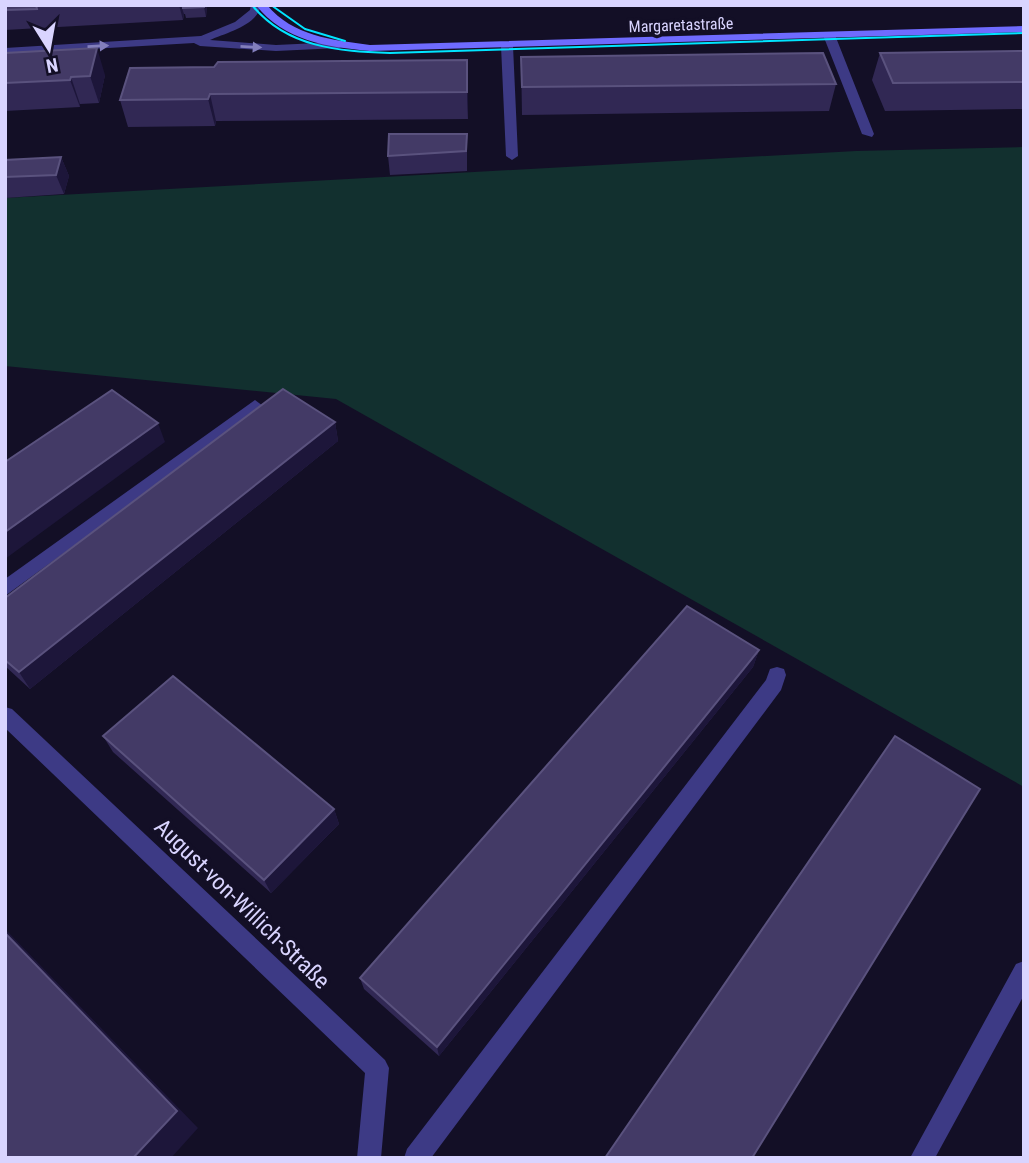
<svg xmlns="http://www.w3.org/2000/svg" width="1029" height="1163" font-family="'Roboto Condensed',sans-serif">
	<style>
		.green { fill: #12302f }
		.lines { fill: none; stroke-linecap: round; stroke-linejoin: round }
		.lane { fill: #3d3a85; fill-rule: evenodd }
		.street { fill: #3d3a85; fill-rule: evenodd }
		.secondary { fill: #6f6bff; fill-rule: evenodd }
		.tram { stroke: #00e5ff; stroke-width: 2 }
		.wall { fill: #312854 }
		.shaded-wall { fill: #1d163a }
		.building { fill: #433a66; stroke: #5a527e; stroke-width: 2 }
		.oneway { fill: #837fbc }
		.labels { text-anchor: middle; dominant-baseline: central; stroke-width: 7; stroke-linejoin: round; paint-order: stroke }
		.far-street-label { font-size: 16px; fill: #d9d4ff; stroke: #130f26 }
		.near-street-label { font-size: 23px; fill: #d9d4ff; stroke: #130f26 }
	</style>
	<rect width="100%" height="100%" fill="#130f26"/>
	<path class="green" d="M1024,147v640l-688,-388 -331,-33v-168l851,-47z"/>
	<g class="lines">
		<path class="lane" d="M825,33l10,2 39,99 -2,3 -10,-3 -39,-99z
			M507,43l6,3 5,110 -6,4 -6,-4 -5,-110z
			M255,400l8,6 -3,4 -255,186v-17z
			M777,667l7,2 2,6 -5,15 -350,468h-27l3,-9 359,-469 4,-11z
			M5,707l7,2 373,351 4,8 -8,90h-24l8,-85 -360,-345z"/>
		<path class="street" d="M251,5h10c-3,20 -35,28 -51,35l66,5 63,-3 6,3 -6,3 -63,3 -76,-5 -6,-3 -189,11v-6l196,-12 34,-14 15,-12z
			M1024,961v34l-89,163h-25l106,-194z"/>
		<path class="secondary" d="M256,5h11c26,31 65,35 103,40l654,-19v6l-654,19c-43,-4 -86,-10 -114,-46z"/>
		<path class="tram" d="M252,5c35,43 87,46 138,48l634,-20
			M271,5l34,24 40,12"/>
	</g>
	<path class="wall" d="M5,5h202l-1,12 -20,1 -1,-4h-1l-1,6 -178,10z
		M1024,51v58l-139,2 -13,-31 8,-27z
		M5,53l100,22 -6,28 -19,1v3l-75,4z
		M521,57l315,27 -7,27 -307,4z
		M467,60l1,59 -252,2 -1,5 -87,1 -8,-27 94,-33z
		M467,134v37l-77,4 -2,-19z
		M61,157l8,19 -5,18 -59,4v-38z
		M335,422l3,19 -308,248 -25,-23v-68z
		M759,650l-6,17 -314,389 -75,-67 -4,-11z
		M103,736l231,73 5,15 -68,69 -158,-141z"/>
	<path class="shaded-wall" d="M179,5h2l3,9 -1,6z
		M204,5h3l-1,12 -2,-10z
		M97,48l8,27 -6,28 -9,-27z
		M467,60l1,28v31l-1,-27z
		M71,77l9,27v3l-10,-27z
		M210,94l6,27 -1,5 -7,-27z
		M61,157l8,19 -5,18 -8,-19z
		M335,422l3,19 -308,248 -11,-17z
		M158,423l7,19 -160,117v-27z
		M759,650l-6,17 -314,389 -2,-9z
		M334,809l5,15 -68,69 -7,-13z
		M5,929l193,199 -27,30h-38l-128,-225z"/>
	<path class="building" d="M5,5h31l1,4 -32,1z
		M183,5h21v2l-21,1z
		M97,48l-7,28 -19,1 -1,3 -65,3v-30z
		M1024,51v31l-131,1 -13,-30z
		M823,53l13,31 -314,3 -1,-30z
		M467,60v32l-257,2 -2,5 -88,1 10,-32 84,-1 4,-5z
		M389,134h78l-1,17 -78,5z
		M61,157l-5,18 -51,2v-17z
		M283,389l52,33 -316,250 -14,-12v-62z
		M112,390l46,33 -153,109v-70z
		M687,606l72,44 -322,397 -77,-69z
		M173,676l161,133 -70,71 -161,-144z
		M895,736l85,53 -228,369h-147z
		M5,933l172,178 -44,47h-128z"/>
	<defs><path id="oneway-solid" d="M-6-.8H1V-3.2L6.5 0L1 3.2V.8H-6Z" transform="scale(1.75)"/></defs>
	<g class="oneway">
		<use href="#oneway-solid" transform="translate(98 46) rotate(-3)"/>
		<use href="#oneway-solid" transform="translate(251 47) rotate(3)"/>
	</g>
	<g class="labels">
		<g class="far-street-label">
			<text transform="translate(681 25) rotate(-2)">Margaretastraße</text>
		</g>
		<g class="near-street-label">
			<text transform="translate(242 904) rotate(44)">August-von-Willich-Straße</text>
		</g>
	</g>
	<rect width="1029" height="1163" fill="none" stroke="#d9d4ff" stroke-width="14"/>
	<g transform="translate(49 49) rotate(169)" stroke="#130f26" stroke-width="5" paint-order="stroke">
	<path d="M0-5L12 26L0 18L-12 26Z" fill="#d9d4ff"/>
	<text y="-10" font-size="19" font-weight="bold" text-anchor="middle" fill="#d9d4ff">N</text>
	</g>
</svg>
